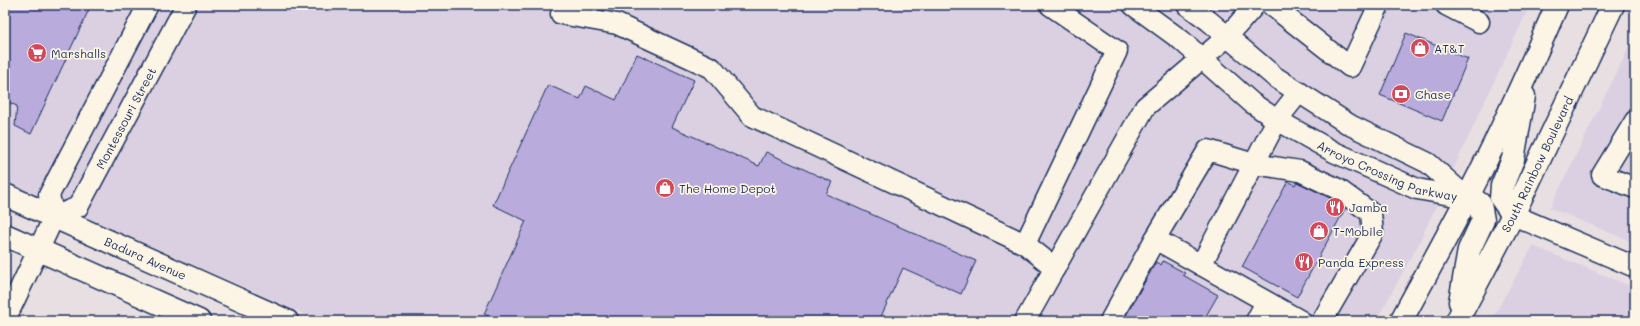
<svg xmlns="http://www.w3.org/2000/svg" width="1640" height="326" font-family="Mali,sans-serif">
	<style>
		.built { fill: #dad0e1 }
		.building { fill: #b9acdd; stroke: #1b2f5e }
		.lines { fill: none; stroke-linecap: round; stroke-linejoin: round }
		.minor-casing { stroke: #1b2f5e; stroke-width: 23 }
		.major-casing { stroke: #1b2f5e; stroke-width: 25 }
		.minor { stroke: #fcf5e5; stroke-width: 20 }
		.major { stroke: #fcf5e5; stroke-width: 22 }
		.labels { text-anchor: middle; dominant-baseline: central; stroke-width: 3.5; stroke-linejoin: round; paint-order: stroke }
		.poi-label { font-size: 12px; fill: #1b2f5e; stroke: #fcf5e5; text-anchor: start }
		.street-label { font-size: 12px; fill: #1b2f5e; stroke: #fcf5e5 }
	</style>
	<rect width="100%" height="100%" fill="#e8dfe3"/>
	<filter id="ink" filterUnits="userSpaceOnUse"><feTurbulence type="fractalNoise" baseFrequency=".025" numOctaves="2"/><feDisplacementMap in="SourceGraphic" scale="8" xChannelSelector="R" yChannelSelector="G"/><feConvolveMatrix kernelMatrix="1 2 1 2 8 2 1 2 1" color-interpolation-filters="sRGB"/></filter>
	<g filter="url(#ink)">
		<path class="built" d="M5,5h1525l-112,240 -42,76h-1056l-315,-140z
			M1635,35v208l-85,-35z
			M1533,246l102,42v33h-144z"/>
		<path class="building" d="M5,5h86l-60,129 -16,-8 2,-20 -12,-5z
			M1406,33l62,26 -26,62 -62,-26z
			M637,54l57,26 -22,47 87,39 7,-14 66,30 -6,12 150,67 -15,33 -58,-26 -24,53h-380l-15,-7 42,-93 -33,-16 55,-120 32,14 6,-13 30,14z
			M1288,181l7,4 2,-3 35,17 13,10 -48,88 -55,-30z
			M1163,261l22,12 -2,2 35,20 -15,26h-80l33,-59 5,3z"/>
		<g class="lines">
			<defs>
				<g id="minor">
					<path id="s1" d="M1133,5l48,35 71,63 25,17 57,32 83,37 50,9"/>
					<path d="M1187,5l22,16 66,56 75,48 78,38 39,35"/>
					<path d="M1271,5l79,62 29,-62"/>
					<path d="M1446,5l33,17"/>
					<path d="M561,14l56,10 95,44 40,48 273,128 30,24"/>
					<path d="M1635,121l-33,54 33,13"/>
					<path d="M1513,215l122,52"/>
					<path id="s2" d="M54,217l24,-10 108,-202"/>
					<path d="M1155,239l146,82"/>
					<path d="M1025,244l92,-193 -67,-46"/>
					<path d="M1201,265l76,-145 22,-28"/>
					<path d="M5,320l49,-103 -5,-22 99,-190"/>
					<path d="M1025,321l120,-214 82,-70 28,-32"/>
					<path d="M1110,321l45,-82 53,-89 46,14 46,7 38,18 33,24 2,20 -51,88"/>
					<path d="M1256,321l10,-19"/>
				</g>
				<g id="major">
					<path id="s3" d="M5,195l282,126"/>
					<path d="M1513,215l-12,-17 1,-12 11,-27 11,-63"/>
					<path d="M5,235l194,86"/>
					<path d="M1460,302l9,-52 14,-30 -3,-16 -7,-5 -6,-1"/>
					<path d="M1401,321c22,-41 45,-82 66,-123 33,-63 62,-128 90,-193"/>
					<path id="s4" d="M1457,321l56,-106 100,-210"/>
				</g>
			</defs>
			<use href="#minor" class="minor-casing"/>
			<use href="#major" class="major-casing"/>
			<use href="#minor" class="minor"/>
			<use href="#major" class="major"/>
		</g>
	</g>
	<defs>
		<symbol id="shop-disc" viewBox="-11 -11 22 22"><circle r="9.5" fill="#d1495b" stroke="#fcf5e5"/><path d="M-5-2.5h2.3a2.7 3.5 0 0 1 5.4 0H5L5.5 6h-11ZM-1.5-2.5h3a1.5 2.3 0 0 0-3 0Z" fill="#fff"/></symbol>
		<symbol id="supermarket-disc" viewBox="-11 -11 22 22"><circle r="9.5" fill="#d1495b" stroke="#fcf5e5"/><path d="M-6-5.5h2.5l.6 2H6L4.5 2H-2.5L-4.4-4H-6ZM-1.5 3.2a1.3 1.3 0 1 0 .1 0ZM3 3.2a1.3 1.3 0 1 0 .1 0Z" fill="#fff"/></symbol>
		<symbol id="bank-disc" viewBox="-11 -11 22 22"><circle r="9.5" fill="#d1495b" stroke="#fcf5e5"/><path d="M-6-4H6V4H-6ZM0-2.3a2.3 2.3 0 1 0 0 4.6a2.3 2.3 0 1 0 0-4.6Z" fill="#fff"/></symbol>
		<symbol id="restaurant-disc" viewBox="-11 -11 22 22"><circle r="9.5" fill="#d1495b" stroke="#fcf5e5"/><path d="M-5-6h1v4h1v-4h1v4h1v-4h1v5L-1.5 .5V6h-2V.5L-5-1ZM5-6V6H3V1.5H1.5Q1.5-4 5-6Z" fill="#fff"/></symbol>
	</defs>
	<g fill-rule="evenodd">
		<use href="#shop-disc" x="1409" y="37" width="22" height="22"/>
		<use href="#supermarket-disc" x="26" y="42" width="22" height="22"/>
		<use href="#bank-disc" x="1390" y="83" width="22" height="22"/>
		<use href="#shop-disc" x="654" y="177" width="22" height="22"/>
		<use href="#restaurant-disc" x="1324" y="196" width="22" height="22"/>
		<use href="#shop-disc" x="1308" y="220" width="22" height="22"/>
		<use href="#restaurant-disc" x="1293" y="251" width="22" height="22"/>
	</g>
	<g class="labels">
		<g class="poi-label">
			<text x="1434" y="48">AT&amp;T</text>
			<text x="51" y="53">Marshalls</text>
			<text x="1415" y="94">Chase</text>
			<text x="679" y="188">The Home Depot</text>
			<text x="1349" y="207">Jamba</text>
			<text x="1333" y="231">T-Mobile</text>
			<text x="1318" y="262">Panda Express</text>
		</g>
		<g class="street-label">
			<text stroke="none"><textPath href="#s2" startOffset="127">Montessouri Street</textPath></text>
			<text stroke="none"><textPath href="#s4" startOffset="176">South Rainbow Boulevard</textPath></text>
			<text stroke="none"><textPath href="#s1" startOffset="307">Arroyo Crossing Parkway</textPath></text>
			<text stroke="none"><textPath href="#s3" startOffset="154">Badura Avenue</textPath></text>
		</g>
	</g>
	<rect width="1640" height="326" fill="none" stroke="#fcf5e5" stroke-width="20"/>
	<rect x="10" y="10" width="1620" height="306" fill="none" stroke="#1b2f5e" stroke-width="1.5" filter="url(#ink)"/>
</svg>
